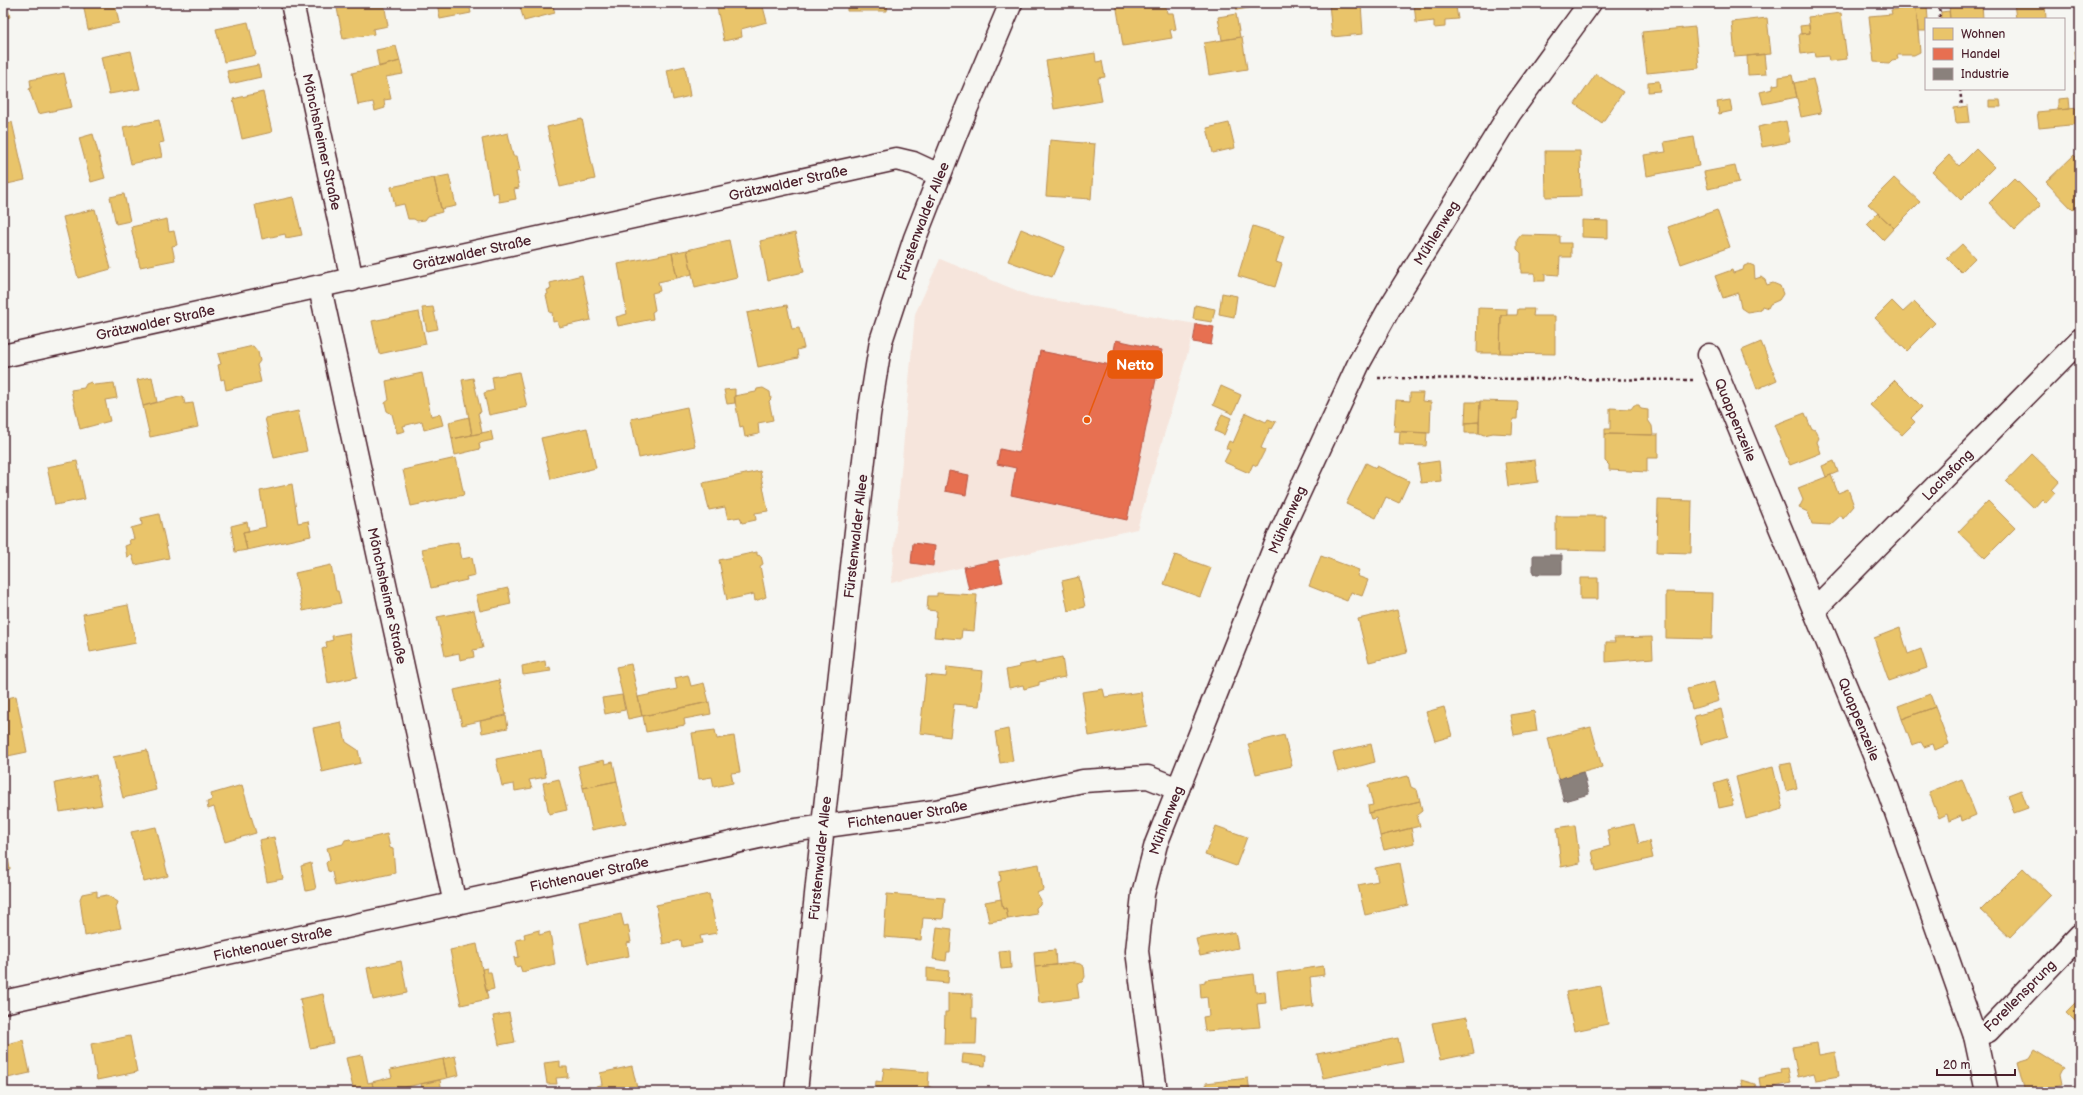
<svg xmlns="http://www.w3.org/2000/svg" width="2083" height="1095" font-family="'Balsamiq Sans',sans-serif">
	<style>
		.built { fill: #f6e5dc }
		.homes { fill: #e9c46a; stroke: #b99257 }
		.shops { fill: #e76f51; stroke: #b85746 }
		.industry { fill: #8a817c; stroke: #776464 }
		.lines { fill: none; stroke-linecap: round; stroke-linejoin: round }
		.street-casing { stroke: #4a1f2b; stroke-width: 25 }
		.secondary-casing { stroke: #4a1f2b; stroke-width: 25 }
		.path { stroke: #4a1f2b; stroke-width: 2.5; stroke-dasharray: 3 3; stroke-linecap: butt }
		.street { stroke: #f6f6f2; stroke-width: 22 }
		.secondary { stroke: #f6f6f2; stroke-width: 22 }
		.labels { text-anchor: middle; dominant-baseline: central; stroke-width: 4; stroke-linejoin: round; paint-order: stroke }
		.street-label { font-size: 14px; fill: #4a1f2b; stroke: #f6f6f2 }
		.leader { fill: none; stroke: #e8590c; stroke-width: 1.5 }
		.callout-dot { fill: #e8590c; stroke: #f6f6f2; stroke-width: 1.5 }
		.callout { fill: #e8590c; stroke: #e8590c; stroke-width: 1.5 }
		.callout-label { font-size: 15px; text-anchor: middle; font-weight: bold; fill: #fff }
	</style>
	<rect width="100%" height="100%" fill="#f6f6f2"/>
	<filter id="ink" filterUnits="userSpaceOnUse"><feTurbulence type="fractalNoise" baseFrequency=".025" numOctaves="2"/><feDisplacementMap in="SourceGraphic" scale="8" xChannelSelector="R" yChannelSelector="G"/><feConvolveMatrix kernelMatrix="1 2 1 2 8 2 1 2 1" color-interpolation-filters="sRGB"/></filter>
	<g filter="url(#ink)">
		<path class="built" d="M940,259l90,37 166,28 -59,205 -246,54 24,-269z"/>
		<path class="homes" d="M3,3h3l4,14 -7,2z
			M83,3h32l4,20 -31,7z
			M336,3h48l4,23 -15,3 1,5 -31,5z
			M437,3h32l2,10 -31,6z
			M519,3h33l3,10 -31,8z
			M716,3h46l5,19 -26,7 1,8 -18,4z
			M847,3h41l-1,8h-40z
			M1116,3h49l2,10h6l3,16 -6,1 2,8 -49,8z
			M1236,3h39l-38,7z
			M1329,3h32l2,31 -31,3z
			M1414,3h52v2l-10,2 2,12 -13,1v7l-11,1v-7l-18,2z
			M1949,3h33l1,16h-33z
			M2014,3h31l1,16h-30z
			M1927,6l1,13h-2v12h-8l-2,-24z
			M1916,7l4,45 -6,3h-17l1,4 -6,1 -3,3 -15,-1 -5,-46 23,-2 -1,-4z
			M1949,11l1,8h-9v-7z
			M1841,13l6,46 -18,2 -1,-5 -12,1 -1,-5 -14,2 -2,-20 11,-1 -2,-16z
			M1236,14l4,23 -18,3 -4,-23z
			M1767,18l4,36 -36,3 -3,-35z
			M248,22l8,33 -32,7 -8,-33z
			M1809,25l1,8 -9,1 -1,-8z
			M1695,27l4,41 -52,5 -5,-41z
			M1242,37l5,32 -38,6 -5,-32z
			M396,46l4,15 -21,6 -3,-17z
			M2080,50v27h-3l-3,-26z
			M131,51l9,38 -31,5 -8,-37z
			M1095,53l1,9 6,-1 3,16 -7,1 4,23 -48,8 -8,-48z
			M1764,54l2,20 -18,1 -1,-19z
			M400,61l3,13 -17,3 5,22 -7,1 1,8 -10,3 -2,-9 -15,3 -6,-32z
			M258,65l3,12 -31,7 -3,-13z
			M685,66l5,30 -17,4 -6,-30z
			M64,73l8,34 -34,7 -9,-25 2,-1 -1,-8z
			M1596,74l27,18 -21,31 -27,-19z
			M1792,75l5,22 -34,7 -3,-12 13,-3v-4l6,-1v-7z
			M1813,79l8,34 -20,4 -7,-34z
			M1659,81l1,10 -12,1v-10z
			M263,92l9,40 -30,7 -9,-40z
			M2069,98l1,11 -12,1v-11z
			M1730,100l2,11 -13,3 -2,-12z
			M1989,100h11l1,7h-12z
			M1968,106l2,16 -14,1 -2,-15z
			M2078,108l2,16 -41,4 -2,-16z
			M582,119l13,60 -35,8 -13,-60z
			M159,120l5,22 -5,1 3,14 -31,7 -8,-37z
			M1786,121l4,21 -28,5 -4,-20z
			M12,122l13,58 -22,5v-61z
			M1229,123l6,25 -22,5 -6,-25z
			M508,133l5,23h4l3,15 -4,1 3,16 -5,1 2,10 -17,3 -1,-10 -6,2 -10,-55z
			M93,134l12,44 -14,4 -12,-44z
			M1694,137l5,29 -52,10 -3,-21 22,-3 -2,-10z
			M1050,140l45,4 -4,55 -45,-3z
			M1976,149l18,18 -33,33 -29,-28 17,-17 10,11z
			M1545,151h35l1,45 -35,1z
			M2074,155l6,6v42l-7,7 -27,-28z
			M1735,166l4,16 -31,7 -4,-17z
			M449,175l7,31 -15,3 -7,-31z
			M434,178l8,34 -14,4 -3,4 -8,1 -3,-2h-6l-4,-15 -9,2 -4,-19z
			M1894,178l26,24 -26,26 -26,-24z
			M2014,178l27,27 -26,25 -26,-27z
			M124,194l6,27 -14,3 -6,-27z
			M293,197l9,38 -16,3 -1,-4 -23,5 -7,-34z
			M95,209l16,60 -33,9 -15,-61z
			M1717,210l13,37 -49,17 -13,-37z
			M1878,213l16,15 -11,12 -16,-16z
			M167,219l2,13 5,-1 3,14 -5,1 3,14 -35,7 -9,-40z
			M1582,220l26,1v17l-26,-1z
			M1253,226l31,10 -8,26 6,2 -7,23 -37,-11z
			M1021,229l44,18 -13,30 -44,-16z
			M795,233l9,39 -36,8 -8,-39z
			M1521,235l39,1v7h11v14h-11l-1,18 -14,-1v7h-10v-8h-14v-20l-4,-4v-9z
			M729,240l8,38 -42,10 -8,-38z
			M1962,244l13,14 -14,14 -14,-14z
			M687,250l5,24 -15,4 -5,-25z
			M672,253l5,25 -19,4 2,9 -8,2 3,17 -3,2 1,7 -35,7 -2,-9 11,-3 -9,-50z
			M1749,264l5,2 1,13 6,-2 4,3 2,5 6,-2 7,3 3,8 -4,6 -9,4 -2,4 -6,-2 -2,4 -13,2 -6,-4 -3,-15 -15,5 -8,-22 17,-6 1,3 10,-3 1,-4z
			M582,275l9,45 -32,7 -2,-6 -4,1 -1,-10 -2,1 -4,-18 2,-1 -1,-4 4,-1 -1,-6z
			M1222,293l15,3 -3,21 -15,-3z
			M1892,301l11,11 11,-10 21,21 -28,28 -32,-33z
			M787,305l5,24 7,-1 5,20 -7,2 1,8 -40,9 -11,-54z
			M1195,305l20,4 -3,13 -19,-3z
			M433,307l5,22 -11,2 -5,-23z
			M1478,308l29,1v6h-6l-1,38h-23z
			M1518,309h16l-1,7h22v38l-55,-1 1,-38h16z
			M419,312l7,32 -47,10 -7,-33z
			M1761,342l16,38 -20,9 -15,-39z
			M253,346l5,6 2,9 -3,4 4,17 -35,8 -2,-11 -3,1 -3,-15 3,-1 -3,-10z
			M519,372l8,35 -38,8 -5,-22 10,-3 -2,-13z
			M422,373l9,43 9,-2 3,11 -19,5 -2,-9 -19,5 2,5 -8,2 -5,-19 -5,-3 -2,-8 4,-3 -3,-19z
			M152,377l5,25 -14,4 -6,-26z
			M473,378l8,34 -3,1 4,20 -10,2 -10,-55z
			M1895,380l27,27 -11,11 4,4 -13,13 -32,-30z
			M91,382l3,3 20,-2 3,15 -12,2 5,21 -30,8 -9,-39 13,-2 2,-4z
			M1221,386l20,9 -8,19 -20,-9z
			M763,388l7,4 1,7 -2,2 4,19 -15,3 1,11 -14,3 -2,-11 -3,1 -6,-31 22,-4 1,-3z
			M735,389v14l-8,1 -3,-14z
			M1410,393h13l-1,8 9,1 -1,31 -36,-2 2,-31 14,1z
			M183,396l2,8 8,-1 5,24 -48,10 -7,-31z
			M1480,401l38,1 -1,17h-4l-1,15 -19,-1 -9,2 -5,-2z
			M1466,402h14l-1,20 -14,1z
			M1634,405h5l2,4 7,1v10l4,6 1,9 -48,-1v-5h5v-21l21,1z
			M687,407l8,39 -56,12 -8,-39z
			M298,411l9,40 -33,7 -9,-40z
			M1246,413l20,9 2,-3 8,3 -4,7 -2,-1 -9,20 4,2 -8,16 -4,-2 -4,9 -25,-11 6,-12 -4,-2 3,-7 4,2z
			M1805,413l6,15 4,2 4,8 -2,4 4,11 -31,12 -16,-40z
			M1222,414l9,4 -7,17 -9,-4z
			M469,417l3,18 -20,4 -3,-17z
			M1479,422v11h-14v-10z
			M587,428l9,40 -45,11 -10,-41z
			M491,431l2,9 -14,3 1,6 -25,6 -3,-16z
			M1400,432l27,1 -1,13 -27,-1z
			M1605,434l53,1v23h-11v14l-38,-2v-5l-4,-4z
			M2032,454l28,27 -8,9 3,3 -9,10 -4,-4 -8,9 -28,-27z
			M456,458l8,37 -53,11 -8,-36z
			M1535,460l3,22 -30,4 -3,-23z
			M77,461l8,38 -30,6 -8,-38z
			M1439,461l2,20 -20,2 -3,-19z
			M1834,461l4,11 -12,5 -4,-11z
			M1366,463l10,5 1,-2 32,15 -10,22 -13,-6 -10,21 -30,-14z
			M760,471l8,40 -13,2 1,7 -14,3 -2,-6 -12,2 -3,-12 -16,3 -6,-27z
			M1831,475l7,18 10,-4 6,17 -11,13 -2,-4 -11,10 -18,-1 -4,-12 -9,-4 4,-8 -5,-12z
			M292,484l6,39 10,-2 3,15 -64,14 -4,-18 23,-5 -6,-36z
			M1658,500l34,1 -1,52 -34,-1z
			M1988,501l27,27 -30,30 -27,-26z
			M159,514l10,44 -34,7 -3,-10 -5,2 -2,-11 5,-2 -1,-4 5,-1 -3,-11 11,-3 -1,-7z
			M1556,516h49v35l-49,-1z
			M247,522l2,9 -6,1 4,18 -12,2 -4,-26z
			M458,542l4,17 10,-2 3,18 -9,2 1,3 -36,8 -9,-39z
			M757,552v3l4,1 2,8 -3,2 6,31 -11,4 -1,-7 -27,6 -8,-40z
			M1175,555l36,13 -11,29 -36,-13z
			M1321,556l38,14 -2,6 11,4 -6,16 -11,-4 -4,9 -38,-15z
			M331,565l5,26h2l3,12 -38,8 -8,-38z
			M1079,577l6,30 -17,4 -6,-30z
			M1580,578h18v21h-18z
			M508,588l3,16 -31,7 -4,-16z
			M1666,592l47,1 -1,46 -46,-1z
			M937,593l40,2 -3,36 -12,-1 -1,9 -27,-2 3,-26 -10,-1 1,-14h9z
			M128,605l8,38 -46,9 -7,-38z
			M474,610l9,38 -10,2 1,7 -14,3 -1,-7 -14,3 -8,-39z
			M1397,610l10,43 -38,9 -11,-43z
			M1900,628l8,26 13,-5 6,19 -38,13 -15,-43z
			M349,633l8,44 -29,6 -6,-34 5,-2 -1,-5 7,-2 -1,-4z
			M1652,637l1,21 -47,4v-20h9l-1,-4z
			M1062,657l3,20 -26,5v3l-15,4 -1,-4 -14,3 -3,-18 14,-3 -1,-2 16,-3v2l7,-1v-2z
			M545,661l1,7 4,-1 1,4 -28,4 -1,-9z
			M631,664l11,52 -14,3 -12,-52z
			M947,667l36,4 -4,35 -25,-2 -4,33 -30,-4 6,-58 20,2z
			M688,675l3,11 13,-3 5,19 -67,14 -4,-19 39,-8 -2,-11z
			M499,680l7,35 -44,10 -8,-35z
			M1714,682l5,19 -27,8 -5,-20z
			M1103,689l2,8 36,-5 6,34 -58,10 -7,-44z
			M1930,694l5,13 -33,12 -4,-13z
			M622,695l3,15 -20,4 -3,-16z
			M16,696l11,56 -24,5v-58z
			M709,702l2,12 -27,5 1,6 -39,7 -3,-16z
			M1444,707l8,29 -17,5 -9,-29z
			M1935,707l14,37 -14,6 -2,-6 -9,3 -3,-5 -9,3 -10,-26z
			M1721,709l7,27 -27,8 -7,-28z
			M1534,711l3,20 -23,4 -4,-20z
			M506,716l2,12 -26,5 -2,-12z
			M341,722l5,20 12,8 3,13 -39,9 -9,-44z
			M1591,727l11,40 -44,12 -10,-41z
			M1008,729l5,32 -13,2 -5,-31z
			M715,730l2,9 17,-3 6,36 -9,1 2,10 -19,4 -2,-10 -13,2 -7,-46z
			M1284,735l8,31 -36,8 -8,-30z
			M1371,744l4,18 -37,10 -5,-19z
			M147,750l9,40 -33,8 -10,-41z
			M541,750l5,27 -17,3 3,8 -17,3 -1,-7 -12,2 -6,-27z
			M604,760l1,4 8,-2 4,19 -34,7 -5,-22z
			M1791,763l6,25 -11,3 -6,-26z
			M1773,767l10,42 -37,10 -10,-42z
			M96,775l6,30 -42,7 -5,-29z
			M1408,776l3,11 6,3 3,11 -51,12 -1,-7 5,-1 -5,-20z
			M559,779l8,31 -18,4 -6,-31z
			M1727,779l6,26 -14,3 -5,-25z
			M1962,779l14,36 -14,6 -1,-5 -12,5 -2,-7 -8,4 -10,-26z
			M617,781l9,42 -34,7 -9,-42z
			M242,785l14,48 -31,9 -11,-35 -6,2 -1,-7 5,-2 -1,-6z
			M2021,790l7,18 -14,5 -6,-18z
			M1420,801l2,10 -5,4 3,11 -40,10 -4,-18 -5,1 -2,-6z
			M1634,824l5,20 10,-3 4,17 -57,13 -4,-20 18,-5 -3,-16z
			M1575,825l5,38 -19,4 -4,-39z
			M1216,826l31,11 -11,29 -31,-11z
			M156,827l12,49 -24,6 -13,-50z
			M1411,828l3,15 -30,7 -4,-14z
			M387,834l3,14 3,1 2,24 -60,13 -3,-14 -4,-1 -2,-8 4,-4 -3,-11 16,-4 2,-4 5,-1 3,3z
			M274,837l9,42 -16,3 -8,-42z
			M3,844h2l5,25 -7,1z
			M311,863l5,26 -10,2 -5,-25z
			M1400,863l8,42 -43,10 -7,-30 20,-4 -3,-13z
			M1039,864l4,26 -6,3 4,7 -1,4 -4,4 1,6 -29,5 -2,-11 -3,1 -5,-27 3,-1 -1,-10z
			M2023,868l28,27 -41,42 -29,-27z
			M97,891v6l10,-2 11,7 -2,6 5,20 -36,8 -5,-37 2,-5z
			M709,894l8,39 -17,3 2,7 -20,4 -1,-7 -18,4 -7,-39z
			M887,894l58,4 -2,21 -20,-1 -2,22 -37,-3z
			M1001,899l2,10 3,-1 2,11 -19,3 -4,-20z
			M621,914l3,12 4,-1 3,17 -4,1 2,13 -41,8 -8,-41z
			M937,927l15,2 -2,24h-3l-1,8 -13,-2z
			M539,930v5l11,-3 5,32 -33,8 -2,-6 -4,1 -2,-9 5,-1 -3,-17 9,-2 -1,-4z
			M1235,932l3,16 -38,8 -4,-17z
			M477,944l11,55 -27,6 -11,-55z
			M1010,950l1,18 -10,1 -2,-18z
			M1055,950l1,15 -21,2 -1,-15z
			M401,961l6,32 -34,7 -6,-32z
			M1074,963l6,1 4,3 1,10 -3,5 -5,1 2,15 -40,5 -4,-36z
			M1323,966l1,9 -14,2 3,29 -32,4 -4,-37z
			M487,968v4h4l3,17 -8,2 -4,-22z
			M927,968l22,3 -1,12 -21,-2z
			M1254,974l2,18 9,-1 1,12 -9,1 3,23 -55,4 -2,-14 6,-1 -2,-19 -6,1 -1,-15 5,-1v-2z
			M1601,986l7,38 -34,7 -8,-39z
			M948,993l24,1v24h5l-1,26h-32l1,-32h3z
			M323,994l10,49 -23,5 -10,-49z
			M2080,998v28l-14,-14z
			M509,1013l6,29 -16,3 -6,-29z
			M1467,1017l7,36 -34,7 -8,-37z
			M130,1036l7,36 -40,8 -6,-36z
			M1398,1038l5,24 -80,16 -6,-24z
			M23,1040l7,33 -27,6v-34z
			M1817,1043l2,12 16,-3 4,24 -23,4 -2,-7 -16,4 -6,-30z
			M2035,1050l28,17 -4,8 2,10 -27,7h-9l-8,-30 13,-4z
			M963,1054l23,2 -1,10 -23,-3z
			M362,1055l6,28 4,-1 2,10h-20l-8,-34z
			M455,1056l4,19 -12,3 -4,-19z
			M443,1059l4,19 -63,14h-10l-2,-10 20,-5 -2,-7z
			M560,1061v6h7l1,10 -12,1 1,6h-10l-3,-21z
			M632,1066l6,26h-41l-1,-6 6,-1 -2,-12z
			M884,1068l45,4 -1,14 8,4v2h-61l1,-11 6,1z
			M1788,1068l3,15 -30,7 -2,-12 22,-5 -1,-4z
			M1248,1078l2,14h8h-51l-1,-9z
			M440,1080l2,12h-19l-2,-8z
			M1741,1080l14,4 3,8h-14z
			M1690,1087l1,5h-28z
			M397,1089v3h-13z"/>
		<path class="shops" d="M1196,324l18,3 -3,18 -18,-3z
			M1116,340l46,10 -35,170 -116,-25 5,-27 -19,-4 3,-15 19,4 21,-102 71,14z
			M949,471l20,4 -3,20 -21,-4z
			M913,543l22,3 -2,20 -22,-3z
			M998,560l5,22 -34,8 -5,-23z"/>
		<path class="industry" d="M1533,555h29v19h-29z
			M1583,772l6,22 -25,7 -6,-22z"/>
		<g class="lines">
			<defs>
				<g id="street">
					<path id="s1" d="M292,3l60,277"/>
					<path id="s2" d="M320,288l135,616"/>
					<path id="s3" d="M1709,355l177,429 89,252 12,56"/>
					<path id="s4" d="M3,356l893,-197 17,4 26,12"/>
					<path id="s5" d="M1814,610l266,-270"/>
					<path id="s6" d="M3,1002l779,-170 154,-21 147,-30 65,-4 30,12"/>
					<path d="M1975,1036l13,-5 92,-96"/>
					<path id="s7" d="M1156,1092l-19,-141 6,-57 13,-50 56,-140 67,-168 80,-173 30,-54 121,-196 80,-110"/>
				</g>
				<g id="secondary">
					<path id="s8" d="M796,1092l27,-267 46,-410 12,-74 34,-103 42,-107 54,-128"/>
				</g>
			</defs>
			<use href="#street" class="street-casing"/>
			<use href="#secondary" class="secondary-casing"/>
			<path class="path" d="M1939,3l1,16
				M1960,89l2,18
				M1378,378l315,2"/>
			<use href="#street" class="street"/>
			<use href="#secondary" class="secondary"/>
		</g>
	</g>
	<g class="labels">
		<g class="street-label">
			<text stroke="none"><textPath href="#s1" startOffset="142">Mönchsheimer Straße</textPath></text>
			<text stroke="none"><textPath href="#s4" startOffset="804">Grätzwalder Straße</textPath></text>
			<text stroke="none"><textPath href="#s8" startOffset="883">Fürstenwalder Allee</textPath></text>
			<text stroke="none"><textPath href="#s7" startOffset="925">Mühlenweg</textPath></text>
			<text stroke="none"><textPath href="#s4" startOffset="480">Grätzwalder Straße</textPath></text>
			<text stroke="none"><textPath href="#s4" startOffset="156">Grätzwalder Straße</textPath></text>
			<text stroke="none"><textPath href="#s3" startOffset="70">Quappenzeile</textPath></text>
			<text stroke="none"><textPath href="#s5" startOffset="190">Lachsfang</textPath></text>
			<text stroke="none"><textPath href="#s7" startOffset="601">Mühlenweg</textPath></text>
			<text stroke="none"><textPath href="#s8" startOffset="559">Fürstenwalder Allee</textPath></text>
			<text stroke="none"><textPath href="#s2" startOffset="315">Mönchsheimer Straße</textPath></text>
			<text stroke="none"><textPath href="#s3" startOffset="394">Quappenzeile</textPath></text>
			<text stroke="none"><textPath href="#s6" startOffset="924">Fichtenauer Straße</textPath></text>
			<text stroke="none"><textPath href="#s7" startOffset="277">Mühlenweg</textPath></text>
			<text stroke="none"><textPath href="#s8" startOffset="235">Fürstenwalder Allee</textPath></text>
			<text stroke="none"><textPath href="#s6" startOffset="600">Fichtenauer Straße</textPath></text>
			<text stroke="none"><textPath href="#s6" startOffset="276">Fichtenauer Straße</textPath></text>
			<text transform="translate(2020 996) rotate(-45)">Forellensprung</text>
		</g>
	</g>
	<path class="leader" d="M1087 420L1108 365"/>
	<circle class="callout-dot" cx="1087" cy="420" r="4"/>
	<rect class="callout" x="1108" y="351" width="54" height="27" rx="4"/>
	<g class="callout-label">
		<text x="1135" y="370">Netto</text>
	</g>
	<rect width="2083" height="1095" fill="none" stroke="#f6f6f2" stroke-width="16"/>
	<rect x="8" y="8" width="2067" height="1079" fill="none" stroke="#4a1f2b" stroke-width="1.5" filter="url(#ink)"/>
	<rect x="1925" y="18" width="140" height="72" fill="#f6f6f2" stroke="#b1a0a2"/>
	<rect x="1933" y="28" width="20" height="12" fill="#e9c46a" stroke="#b1a0a2"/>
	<text x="1961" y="38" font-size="12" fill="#4a1f2b">Wohnen</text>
	<rect x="1933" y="48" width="20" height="12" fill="#e76f51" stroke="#b1a0a2"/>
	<text x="1961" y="58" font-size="12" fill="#4a1f2b">Handel</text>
	<rect x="1933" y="68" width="20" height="12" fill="#8a817c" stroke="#b1a0a2"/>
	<text x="1961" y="78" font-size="12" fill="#4a1f2b">Industrie</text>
	<path d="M1937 1069v6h78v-6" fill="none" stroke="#4a1f2b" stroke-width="2"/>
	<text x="1943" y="1069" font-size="12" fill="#4a1f2b" stroke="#f6f6f2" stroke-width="3" paint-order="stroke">20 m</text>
</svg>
